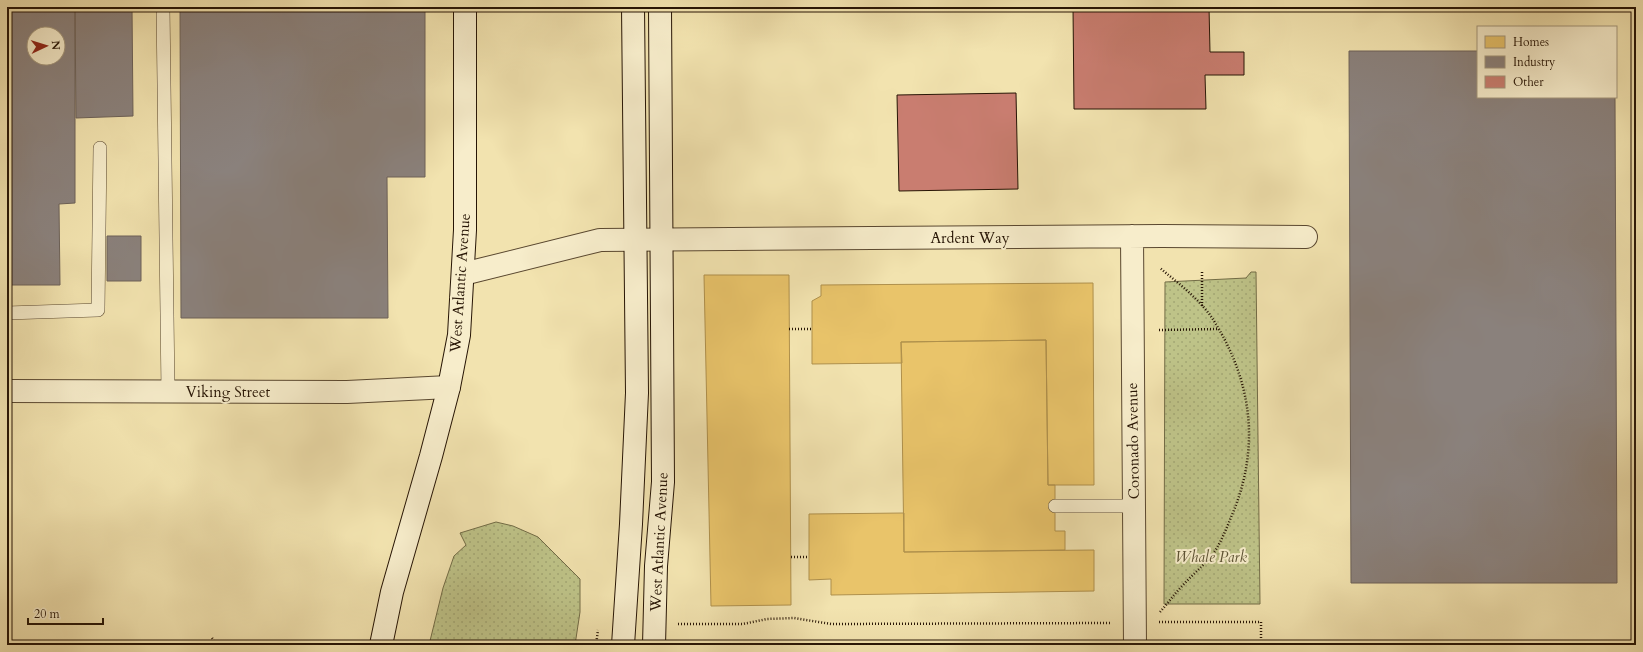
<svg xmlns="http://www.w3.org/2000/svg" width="1643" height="652" font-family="Cardo,serif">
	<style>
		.grass { fill: url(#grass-dots); stroke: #726c46 }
		.homes { fill: #e9c46a; stroke: #af904c }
		.industry { fill: #8a817c; stroke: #6c6158; fill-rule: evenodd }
		.building { fill: #c97d70; stroke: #271505 }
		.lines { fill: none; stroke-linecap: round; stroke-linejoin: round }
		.lane-casing { stroke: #5a4830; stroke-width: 14 }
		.street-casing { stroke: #5a4830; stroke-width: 24 }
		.secondary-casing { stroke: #271505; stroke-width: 24 }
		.path { stroke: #271505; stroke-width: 2.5; stroke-dasharray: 1 2; stroke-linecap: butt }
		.lane { stroke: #f7edcb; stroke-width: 13 }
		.street { stroke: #f7edcb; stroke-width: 22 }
		.secondary { stroke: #f7edcb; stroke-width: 22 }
		.labels { text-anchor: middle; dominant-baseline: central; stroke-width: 4; stroke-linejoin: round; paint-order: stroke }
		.street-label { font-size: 15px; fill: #271505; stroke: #f7edcb }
		.park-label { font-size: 15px; font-style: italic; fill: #5c5233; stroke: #f7edcb }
	</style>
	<defs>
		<pattern id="grass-dots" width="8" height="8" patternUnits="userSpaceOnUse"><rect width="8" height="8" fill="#bec388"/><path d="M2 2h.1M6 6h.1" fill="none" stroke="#a3a774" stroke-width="1.8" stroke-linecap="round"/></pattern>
	</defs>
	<rect width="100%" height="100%" fill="#f2e3af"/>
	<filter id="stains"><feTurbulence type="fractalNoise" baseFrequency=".005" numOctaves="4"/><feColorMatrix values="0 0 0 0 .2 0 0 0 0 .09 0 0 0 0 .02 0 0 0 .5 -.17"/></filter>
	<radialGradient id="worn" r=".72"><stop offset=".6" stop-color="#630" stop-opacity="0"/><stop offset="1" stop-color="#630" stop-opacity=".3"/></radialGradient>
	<path class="grass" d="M1251,272h5l4,332h-96l1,-322 81,-4z
		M496,522l17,4 25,11 42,42v33l-5,33h-146l14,-57 11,-32 12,-11 -6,-12z"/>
	<path class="homes" d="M704,275h85l2,330 -80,1z
		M1093,283l1,202h-46l-2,-145 -145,2 1,21 -90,1v-63l9,-5v-11z
		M1046,340l2,145h7v46h10v19l-161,2 -3,-210z
		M904,513v39l190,-2v41l-263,4v-16l-22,1v-66z"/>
	<path class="industry" d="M7,7h68v196l-16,1 1,81h-53zM34,34h24v24h-24z
		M75,7h57l1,109 -57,2z
		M180,7h245v170h-38l1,141h-207z
		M1349,51h129v46h137l2,486h-266z
		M107,236h34v45h-34z"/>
	<path class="building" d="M1073,7h136l1,45h34v23h-39l1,34h-132z
		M1016,93l2,96 -119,2 -2,-96z"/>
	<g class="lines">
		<defs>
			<path id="lane" d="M163,7l5,384
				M7,313l91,-3 2,-162
				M1055,506h79"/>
			<path id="street" d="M1132,236l3,409
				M463,274l137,-34 562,-4 144,1
				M7,391l340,1 102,-5"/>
			<path id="secondary" d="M381,645l11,-53 39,-136 18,-69 10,-52 6,-105v-223
				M623,645l8,-121 6,-131 -4,-386
				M654,645l2,-79 7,-84 -3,-475"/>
		</defs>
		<use href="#lane" class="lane-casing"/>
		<use href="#street" class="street-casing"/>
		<use href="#secondary" class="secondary-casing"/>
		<path class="path" d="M1202,272v34
			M789,329h23
			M1159,330l59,-1
			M791,557h18
			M1160,612c8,-9 15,-19 24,-28 10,-11 22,-20 31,-33 7,-11 12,-24 17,-36 28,-66 21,-132 -18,-194 -13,-21 -35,-37 -54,-53
			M1159,622h102v23
			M678,624h65l24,-5 27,-1 37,6 281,-1
			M212,638l5,7
			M596,645l2,-15"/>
		<use href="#lane" class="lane"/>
		<use href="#street" class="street"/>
		<use href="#secondary" class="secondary"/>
	</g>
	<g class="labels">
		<g class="street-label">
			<text x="970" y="238">Ardent Way</text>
			<text transform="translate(460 283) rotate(-86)">West Atlantic Avenue</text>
			<text x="228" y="392">Viking Street</text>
			<text transform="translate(1133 441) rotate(-91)">Coronado Avenue</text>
			<text transform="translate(659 542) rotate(-87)">West Atlantic Avenue</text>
		</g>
		<g class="park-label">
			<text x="1211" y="557">Whale Park</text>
		</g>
	</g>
	<rect width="1643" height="652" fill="none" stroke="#f2e3af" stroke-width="24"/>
	<rect x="8" y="8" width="1627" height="636" fill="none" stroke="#271505" stroke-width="2"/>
	<rect x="12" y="12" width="1619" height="628" fill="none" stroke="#271505"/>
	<rect x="1477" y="26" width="140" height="72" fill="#f7edcb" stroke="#a4977c"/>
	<rect x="1485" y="36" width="20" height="12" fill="#e9c46a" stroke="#a4977c"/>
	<text x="1513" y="46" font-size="12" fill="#271505">Homes</text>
	<rect x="1485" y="56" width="20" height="12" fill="#8a817c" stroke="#a4977c"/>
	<text x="1513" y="66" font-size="12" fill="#271505">Industry</text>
	<rect x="1485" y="76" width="20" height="12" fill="#c97d70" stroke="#a4977c"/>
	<text x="1513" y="86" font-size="12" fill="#271505">Other</text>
	<g transform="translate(46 46) rotate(86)"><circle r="19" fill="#f7edcb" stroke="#a4977c"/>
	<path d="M0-3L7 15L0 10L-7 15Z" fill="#8f2418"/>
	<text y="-6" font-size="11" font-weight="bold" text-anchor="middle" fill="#271505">N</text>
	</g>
	<path d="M28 618v6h75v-6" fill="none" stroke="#271505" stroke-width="2"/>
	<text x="34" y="618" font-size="12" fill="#271505" stroke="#f7edcb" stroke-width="3" paint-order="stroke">20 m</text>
	<rect width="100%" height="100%" filter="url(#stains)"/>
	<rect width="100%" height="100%" fill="url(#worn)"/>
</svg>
